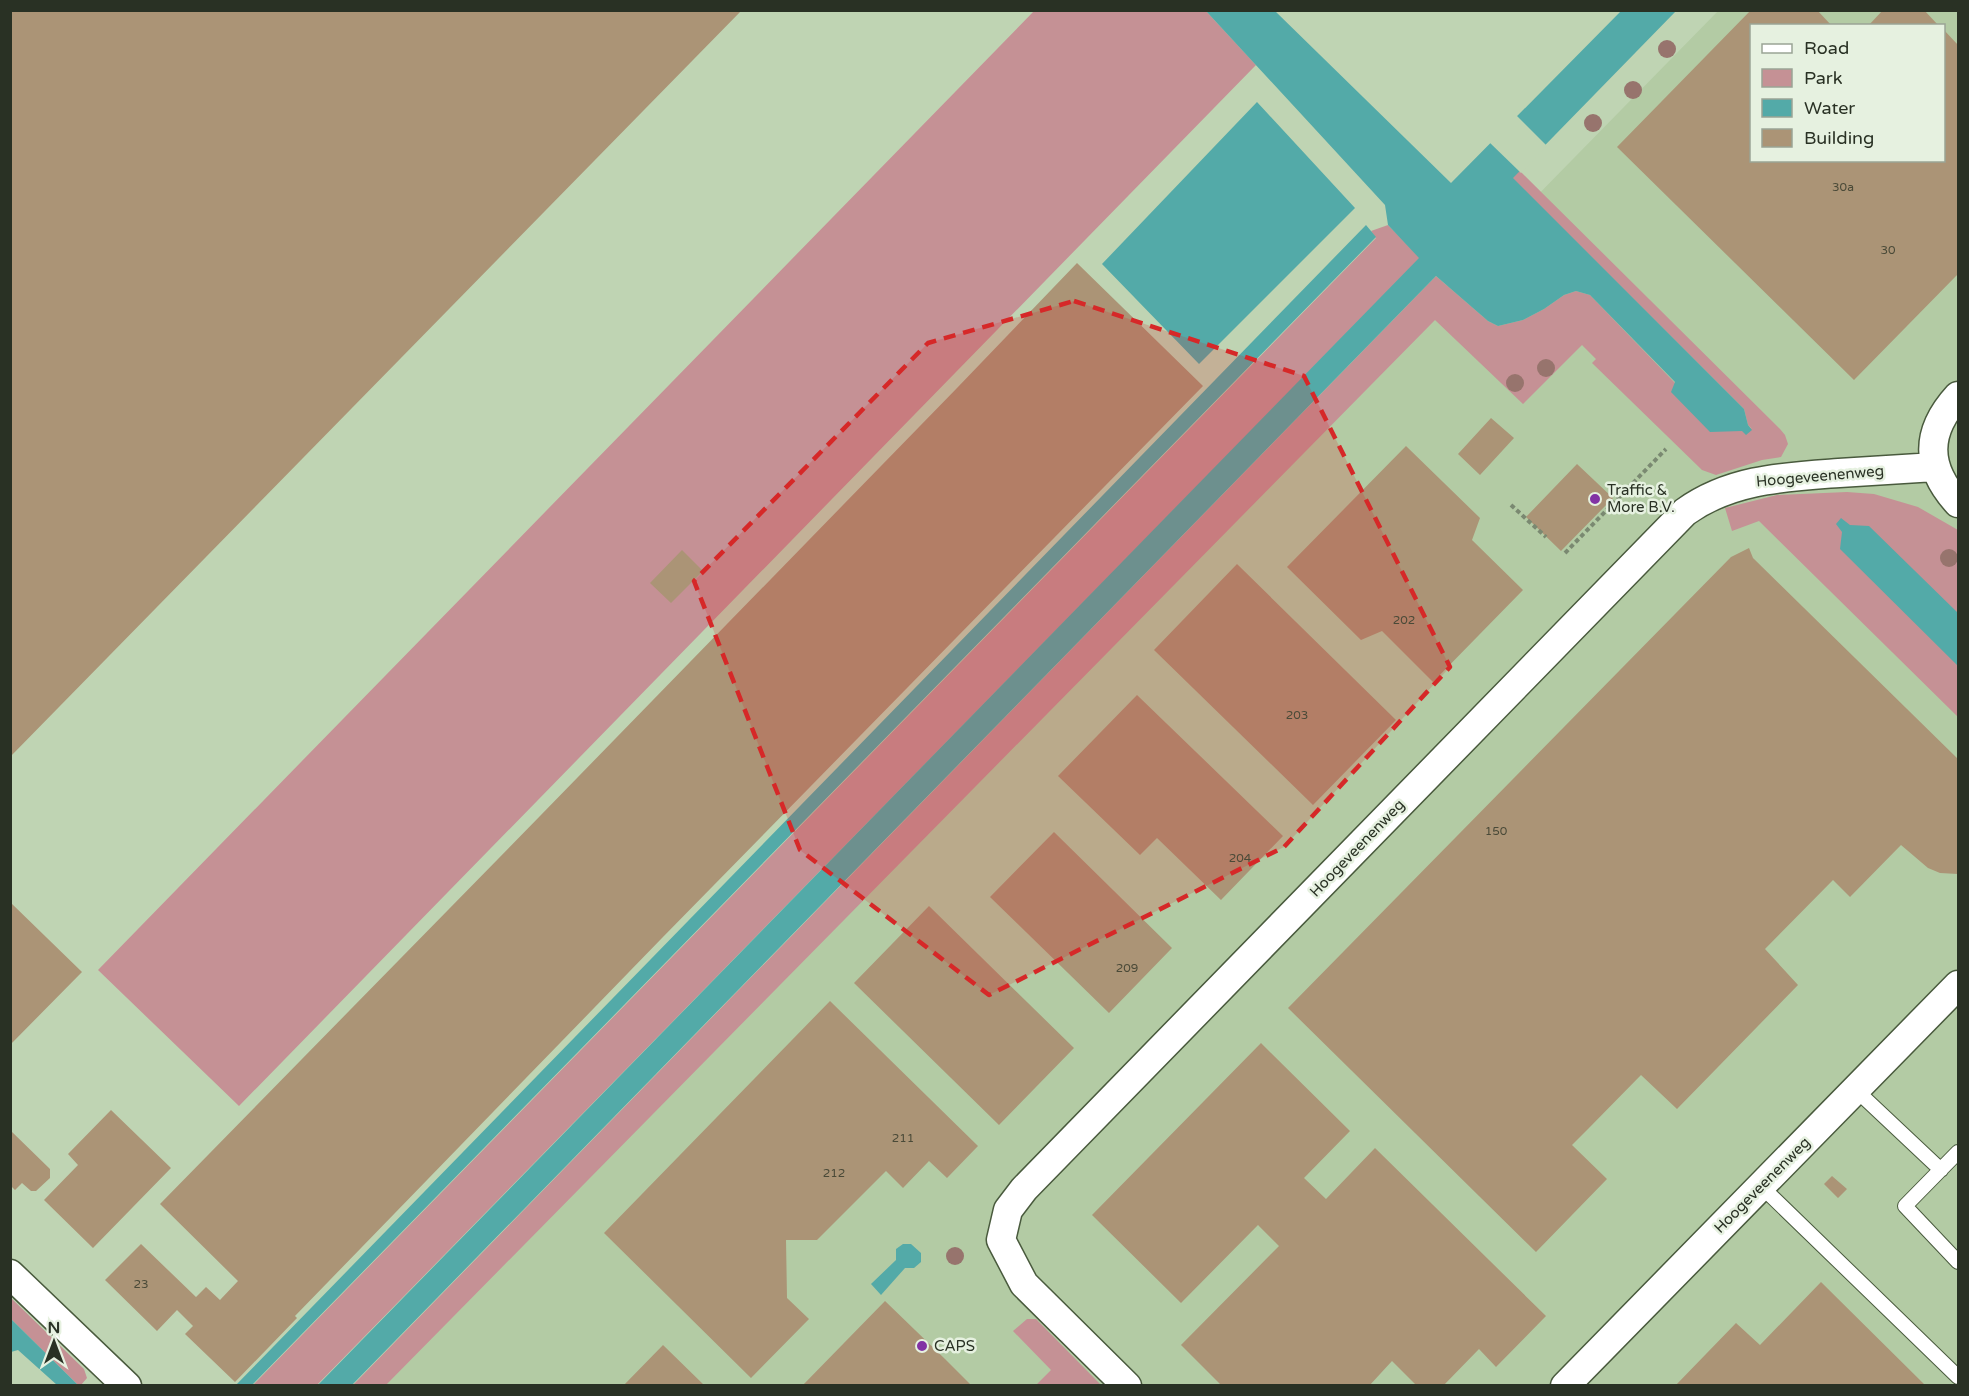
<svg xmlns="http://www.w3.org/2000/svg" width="1969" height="1396" font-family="'Varela Round',sans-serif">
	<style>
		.built { fill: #b3cba4; fill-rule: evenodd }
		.green { fill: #c59195 }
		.water { fill: #53aaa8 }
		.pier { fill: #bfd4b3 }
		.building { fill: #ab9476 }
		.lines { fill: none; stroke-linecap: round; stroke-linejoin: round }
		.lane-casing { stroke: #495a3d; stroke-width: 16 }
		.street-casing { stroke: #495a3d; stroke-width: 31 }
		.path { stroke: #7a8971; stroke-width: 4; stroke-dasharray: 4.5 3; stroke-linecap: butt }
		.lane { stroke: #fff; stroke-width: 14 }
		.street { stroke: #fff; stroke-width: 28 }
		.tree { fill: #97746d }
		.marked { fill: #d62828; fill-opacity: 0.2; stroke: #d62828; stroke-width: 4.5; stroke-dasharray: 12 8; stroke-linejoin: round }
		.poi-dot { fill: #8233a4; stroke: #e6f1e0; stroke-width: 2 }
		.labels { text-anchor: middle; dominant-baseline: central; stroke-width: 5; stroke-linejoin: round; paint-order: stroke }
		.number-label { font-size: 12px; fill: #4a4a38 }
		.street-label { font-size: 15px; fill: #293124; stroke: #e6f1e0 }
		.poi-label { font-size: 15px; fill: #293124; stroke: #e6f1e0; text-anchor: start }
	</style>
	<rect width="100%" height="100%" fill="#bfd4b3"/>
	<path class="built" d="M1718,11h240v1374l-1588,1zM1752,26h192v134h-192z"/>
	<path class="green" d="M1034,11h172l50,54 -1017,1041 -141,-136z
		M1519,170l261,259 5,6 3,9 -7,13 -19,3 -46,15 -14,-5 -110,-107 4,-4 -14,-14 -59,59 -88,-84 -1049,1065 -34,1 1084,-1110 52,45 10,5 25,-6 21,-11 20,-14 12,-4 14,4 85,88 77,46 -4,-4 -4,-16 -232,-231z
		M1388,225l32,33 -1103,1127 -65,1 1124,-1148 -5,-7z
		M1847,492l27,2 44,13 40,23v187l-199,-196 -27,10 -7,-23 52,-13z
		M10,1297l74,72 3,9 -6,7h-3l-67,-66z
		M1027,1319h9l65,66h-65l15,-15 -38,-39z"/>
	<path class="water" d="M1206,11h69l176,172 170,-172h55l-163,167 231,231 4,16 4,5 -6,5 -4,-4 -32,1 -39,-40 4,-10 -85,-87 -14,-4 -12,4 -20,14 -21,11 -25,6 -10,-5 -52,-45 -1084,1109 -35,1 1102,-1128 -31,-33 -3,-20z
		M1257,102l98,106 -156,156 -97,-100z
		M1366,225l10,12 -1124,1148h-16z
		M1841,518l9,7 19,1 89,87v53l-118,-117 2,-17 -6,-8z
		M903,1244h8l10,9v9l-7,6h-9l-24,27 -10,-11 25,-24v-11z
		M10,1319h1l67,66h-21l-39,-35 -7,2z"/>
	<path class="pier" d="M1515,114l32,32 -26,27 -33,-32z"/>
	<path class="building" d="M10,10h732l-732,747z
		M1751,10h66l15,16h-80v134h192v-130l14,15v229l-104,106 -237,-233z
		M1883,10h41l15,16h-71z
		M1077,263l126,123 -541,552 -367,378 2,2 -62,64 -50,-48 8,-8 -16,-16 -20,21 -52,-51 36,-36 55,53 10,-10 14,13 18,-19 -78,-77 380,-388 417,-428z
		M1491,418l23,20 -34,37 -22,-21z
		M1406,446l74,72 -8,22 51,50 -90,92 -51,-51 -21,9 -74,-73z
		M1577,464l36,34 -52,53 -35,-34z
		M1749,548l4,10 205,201v115l-18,-1 -12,-5 -27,-23 -51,52 -17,-17 -68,69 33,36 -121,124 -36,-34 -53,54 -16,16 35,34 -71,73 -248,-244 443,-451z
		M682,550l21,21 -32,32 -21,-20z
		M1237,564l159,156 -83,85 -159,-155z
		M1137,695l146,141 -62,64 -64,-62 -17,17 -82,-79z
		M1054,832l118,116 -63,65 -119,-116z
		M10,902l72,70 -72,73z
		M929,906l145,142 -75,77 -145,-142z
		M830,1001l148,145 -31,32 -18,-17 -26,27 -17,-17 -69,69h-31l1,58 22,21 -58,59 -147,-145z
		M1261,1043l89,88 -46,47 22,21 49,-51 171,168 -50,51 -17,-18 -36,37h-26l-25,-25 -23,25h-147l-41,-41 98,-99 -21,-21 -77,78 -89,-88z
		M111,1110l60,58 -78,80 -49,-48 34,-35 -10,-11z
		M10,1130l40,39v9l-14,13h-5l-9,-8 -7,7 -5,-5z
		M1832,1176l15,13 -9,9 -14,-14z
		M1821,1282l105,104h-251l61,-63 24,22z
		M885,1301l60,58 27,27h-170z
		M663,1345l42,41h-82z"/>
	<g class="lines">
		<defs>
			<path id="lane" d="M1856,1090l85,80
				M1958,1152l-53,54 53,56
				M1761,1186l197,191"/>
			<path id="street" d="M1958,396c-33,36 -33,71 0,107
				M10,1274l117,112
				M1127,1386l-103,-102 -23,-44 7,-30 16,-21 661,-677c46,-33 99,-35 154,-39 32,-2 64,-4 96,-6
				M1565,1386l393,-401"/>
		</defs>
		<use href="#lane" class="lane-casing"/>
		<use href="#street" class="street-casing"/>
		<path class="path" d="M1511,505l35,32
			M1565,553l101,-104"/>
		<use href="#lane" class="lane"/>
		<use href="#street" class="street"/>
	</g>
	<g class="tree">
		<circle cx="1667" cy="49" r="9"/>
		<circle cx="1633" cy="90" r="9"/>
		<circle cx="1593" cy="123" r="9"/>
		<circle cx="1546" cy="368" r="9"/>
		<circle cx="1515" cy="383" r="9"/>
		<circle cx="1949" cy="558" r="9"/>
		<circle cx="955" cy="1256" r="9"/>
	</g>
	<path class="marked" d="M1074,301l230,75 146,291 -166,180 -295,148 -189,-145 -106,-269 234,-238z"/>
	<g class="poi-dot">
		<circle cx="1595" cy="499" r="6"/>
		<circle cx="922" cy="1346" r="6"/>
	</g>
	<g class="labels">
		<g class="number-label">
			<text x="1843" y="187">30a</text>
			<text x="1888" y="250">30</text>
			<text x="1404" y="620">202</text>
			<text x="1297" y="715">203</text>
			<text x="1496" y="831">150</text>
			<text x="1240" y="858">204</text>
			<text x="1127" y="968">209</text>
			<text x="903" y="1138">211</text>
			<text x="834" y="1173">212</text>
			<text x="141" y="1284">23</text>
		</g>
		<g class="street-label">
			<text transform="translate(1820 476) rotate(-5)">Hoogeveenenweg</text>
			<text transform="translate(1357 848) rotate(-46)">Hoogeveenenweg</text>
			<text transform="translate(1762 1185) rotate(-45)">Hoogeveenenweg</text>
		</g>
		<g class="poi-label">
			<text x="1607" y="490">Traffic &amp;<tspan x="1607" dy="17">More B.V.</tspan></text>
			<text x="934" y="1346">CAPS</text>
		</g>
	</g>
	<rect width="1969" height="1396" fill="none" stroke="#293124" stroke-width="24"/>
	<rect x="1750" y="24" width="195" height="138" fill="#e6f1e0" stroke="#9aa495" stroke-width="1.5"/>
	<rect x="1762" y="44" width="30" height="9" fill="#ffffff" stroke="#9aa495" stroke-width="1.5"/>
	<text x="1804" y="54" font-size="18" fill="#293124">Road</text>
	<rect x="1762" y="69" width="30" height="18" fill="#c59195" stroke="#9aa495" stroke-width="1.5"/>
	<text x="1804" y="84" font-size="18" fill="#293124">Park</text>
	<rect x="1762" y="99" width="30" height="18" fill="#53aaa8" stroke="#9aa495" stroke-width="1.5"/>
	<text x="1804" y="114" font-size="18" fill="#293124">Water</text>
	<rect x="1762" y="129" width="30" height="18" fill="#ab9476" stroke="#9aa495" stroke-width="1.5"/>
	<text x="1804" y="144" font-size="18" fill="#293124">Building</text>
	<g transform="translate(54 1342)" stroke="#e6f1e0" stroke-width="4.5" paint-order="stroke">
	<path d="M0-4.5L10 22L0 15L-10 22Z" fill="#293124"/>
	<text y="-9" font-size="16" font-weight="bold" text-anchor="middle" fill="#293124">N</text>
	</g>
</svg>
